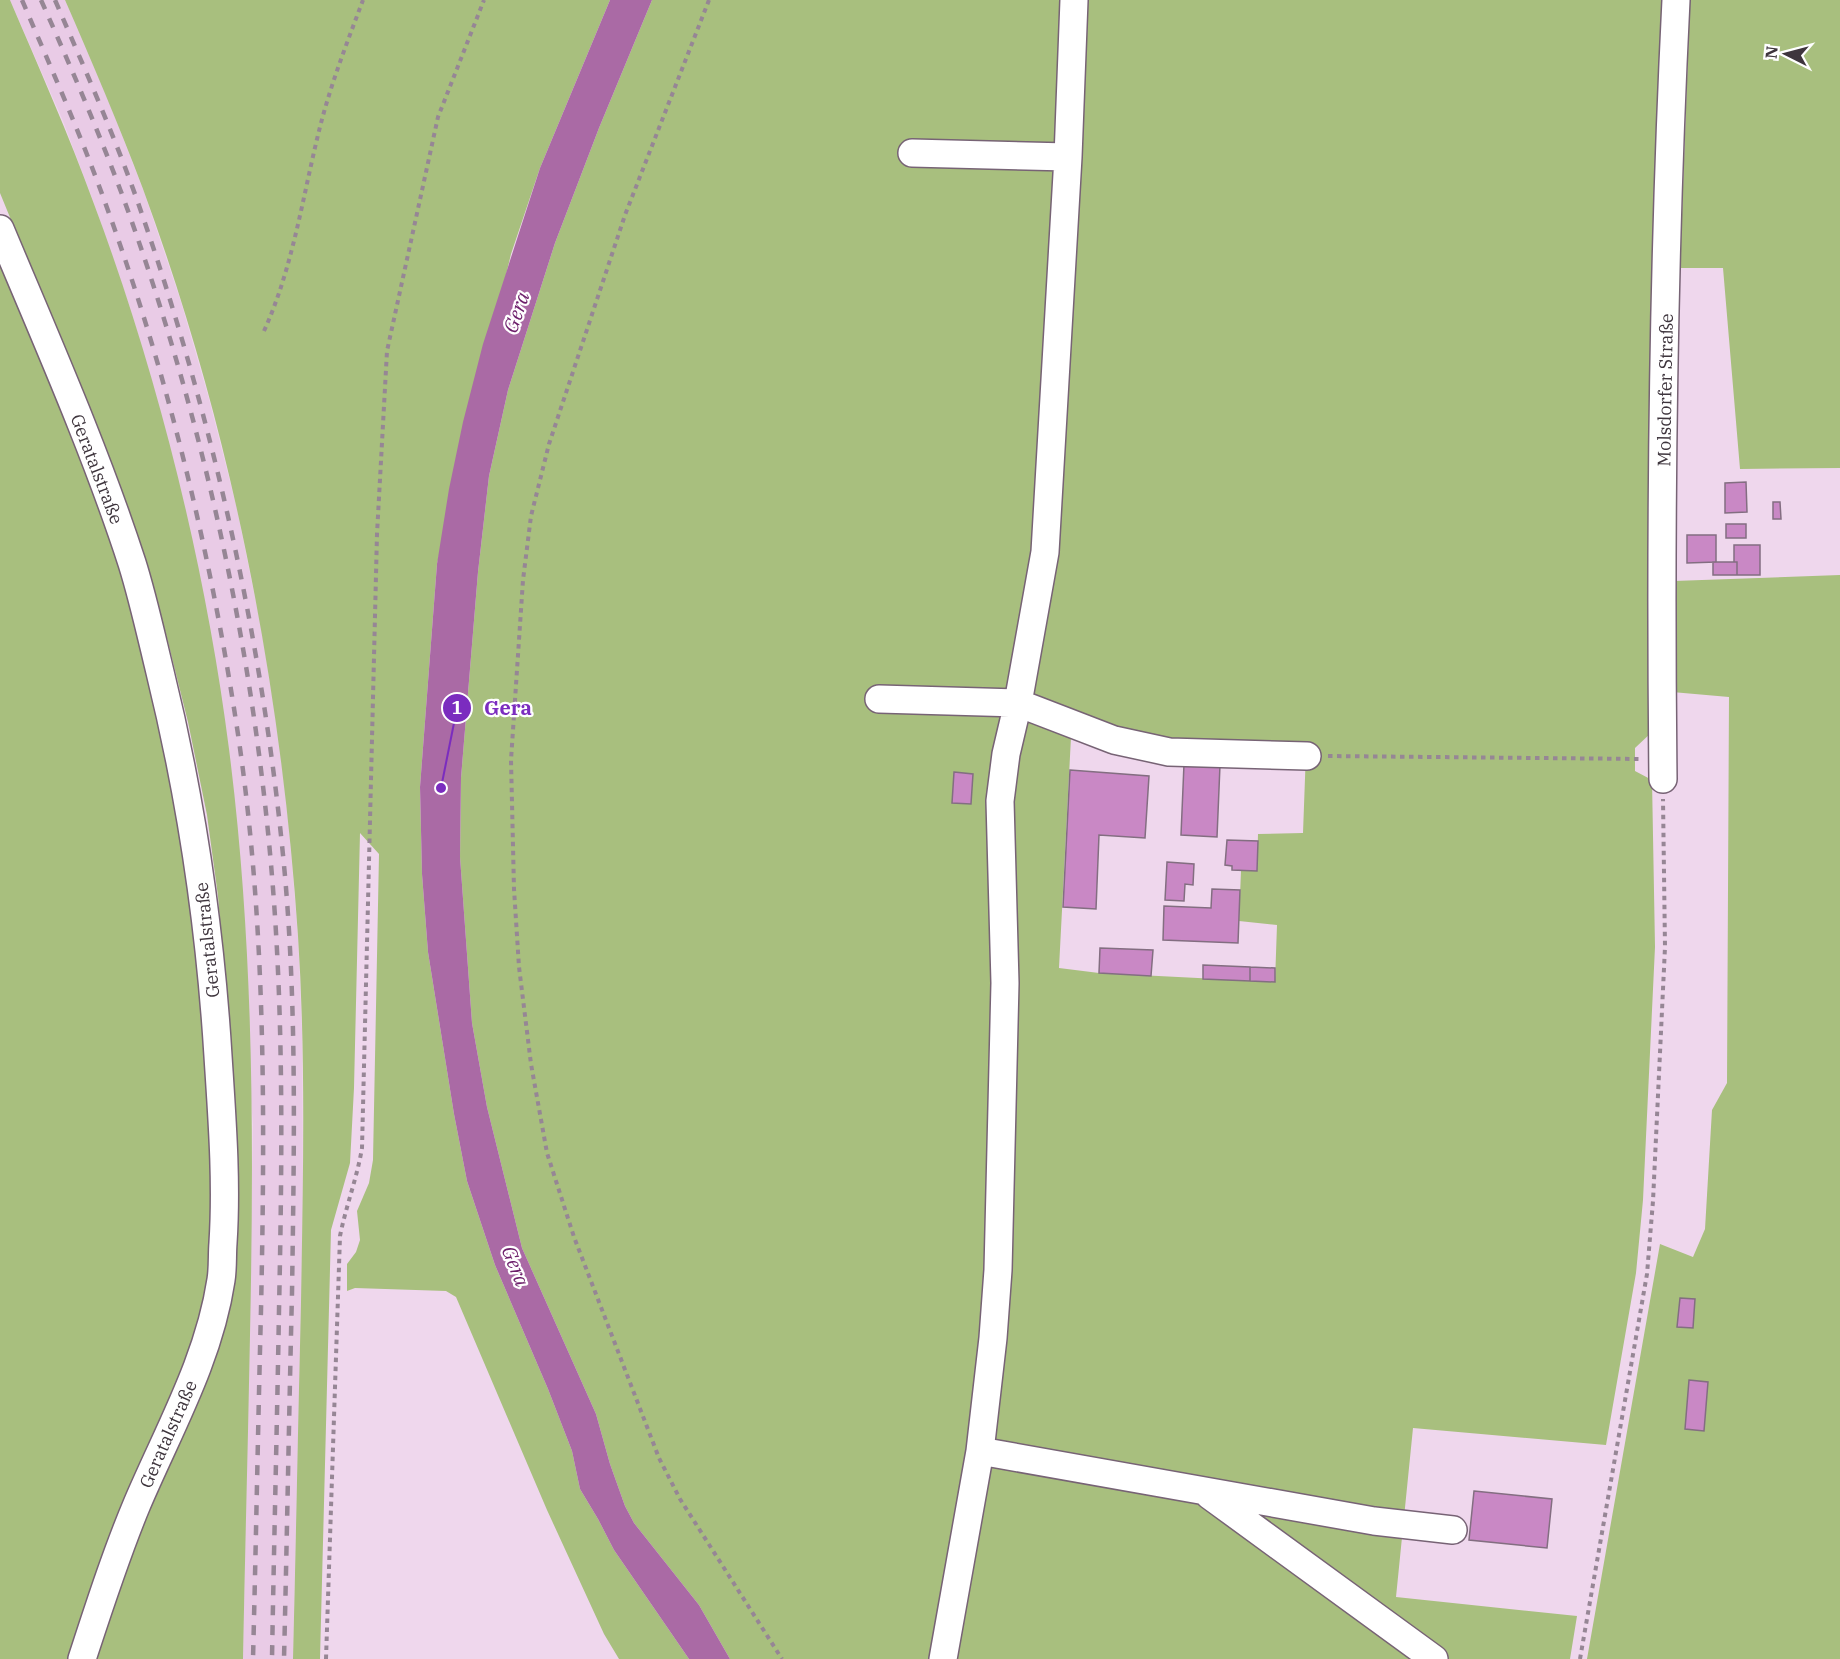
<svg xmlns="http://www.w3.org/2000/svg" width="1840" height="1659" font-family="'IBM Plex Serif',serif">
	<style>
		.built { fill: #e9cbe6 }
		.green { fill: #a8bf7e; fill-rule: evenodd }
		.water { fill: #aa6aa5 }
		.building { fill: #c988c5; stroke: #836e81; stroke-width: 1.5 }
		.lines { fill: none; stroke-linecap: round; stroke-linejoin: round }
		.minor-casing { stroke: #776375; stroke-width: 30 }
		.path { stroke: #968695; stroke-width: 4; stroke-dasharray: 4.5 4.5; stroke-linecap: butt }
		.minor { stroke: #fff; stroke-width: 27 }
		.rail { stroke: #968695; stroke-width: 4.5; stroke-dasharray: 10 10; stroke-linecap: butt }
		.labels { text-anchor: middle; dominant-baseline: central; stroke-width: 4.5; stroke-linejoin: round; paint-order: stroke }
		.street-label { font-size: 18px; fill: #3e353d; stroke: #fff }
		.water-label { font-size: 20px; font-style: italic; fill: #6c1e6a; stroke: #fff }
		.leader { fill: none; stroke: #7b2cbf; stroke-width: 2 }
		.callout-dot { fill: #7b2cbf; stroke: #fff; stroke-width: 2 }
		.mark-label { font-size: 18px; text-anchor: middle; font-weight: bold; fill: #fff }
		.callout-label { font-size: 20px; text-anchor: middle; font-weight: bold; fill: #7b2cbf; stroke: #fff; stroke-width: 4.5; stroke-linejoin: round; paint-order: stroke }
	</style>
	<rect width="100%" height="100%" fill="#efd7ed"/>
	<path class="built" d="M10,0h55l44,102 35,90 37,110 28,97 28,110 25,123 17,107 10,88 9,110 4,93 1,181 -10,448h-50l10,-535 -41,-481 -25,-123 -27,-108 -27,-95 -37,-108 -33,-88z"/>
	<path class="green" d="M0,0h10c29,68 59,135 84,204 64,171 112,364 135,545 25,196 25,389 21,586 -2,108 -5,216 -7,324h-152l142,-377 5,-71 -4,-108 -16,-207 -11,-81 -19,-93 -22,-88 -21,-73 -24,-73 -121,-295z
		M65,0h545l-70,168 -29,86 -74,310 -17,223 2,87 6,78 26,162 13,67 28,84 53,124 24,62 8,38 18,30 16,31 75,109h-70l-15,-25 -57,-124 -91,-213 -10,-6 -91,-3 -8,3v-27l9,-12 4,-12 -3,-29 12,-28 4,-23 6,-306 -19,-21 -6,255 -4,75 -19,67 -11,429h-27c3,-119 5,-238 8,-357 2,-122 5,-244 -3,-366 -17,-254 -67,-508 -155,-747 -24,-64 -51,-127 -78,-189z
		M652,0h1013l-13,732 -17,16v23l17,9 3,167 -12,253 -7,73 -30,172 -193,-17 -17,169 181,19 -7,43h-840l-31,-54 -65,-82 -9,-17 -15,-42 -14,-50 -74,-166 -35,-141 -15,-84 -12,-166 1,-79 17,-206 11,-96 19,-86 47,-147 44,-115zM1072,718l112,29 122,4 -3,82 -45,1 -1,37h-16l-2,50 38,4 -2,57 -176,-9 -40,-5z
		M1690,0h150v468l-100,1 -17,-201h-43z
		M0,260l98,239 25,70 59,249 30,285 -1,176 -16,65 -124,315h-71z
		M1840,575v1084h-253l73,-415 33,13 12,-28 7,-119 15,-27 2,-386 -57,-5 2,-111z"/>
	<path class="water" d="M610,0h42l-53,128 -44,115 -47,147 -19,86 -11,96 -17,206 -1,79 12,166 15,84 35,141 74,166 14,50 15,42 9,17 65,82 31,54h-41l-75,-109 -16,-31 -18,-30 -8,-38 -24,-62 -53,-124 -28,-84 -13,-67 -26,-162 -6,-78 -2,-87 17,-223 12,-75 14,-67 20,-78 57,-176z"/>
	<path class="building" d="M1746,482l1,30 -22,1v-30z
		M1773,502h7l1,17h-8z
		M1726,524h20v14h-20z
		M1687,535h29v27l-29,1z
		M1734,545h26v30h-23v-13h-3z
		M1713,562h24v13h-24z
		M1184,764l36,1 -3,72 -36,-2z
		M1070,770l79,6 -4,62 -46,-3 -3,74 -33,-2z
		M954,772l19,2 -2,30 -19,-1z
		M1227,840l31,1 -1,30 -25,-1v-4l-7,-1z
		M1167,862l27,2 -1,21 -8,-1 -1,17 -19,-1z
		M1212,889l28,1 -2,53 -75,-3 1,-34 47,2z
		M1100,948l53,2 -2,26 -52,-3z
		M1203,965l47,2v14l-47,-2z
		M1250,967l25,1v14l-25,-1z
		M1680,1298l15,1 -2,29 -16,-1z
		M1689,1380l19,2 -4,49 -19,-2z
		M1474,1491l78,8 -5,49 -78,-8z"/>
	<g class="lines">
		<defs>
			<path id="minor" d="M912,153l156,4
				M0,229c46,110 95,220 132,334 11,35 19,72 28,109 31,126 50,254 58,384 4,62 9,125 5,187 -1,12 0,25 -2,37 -12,80 -53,151 -84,224 -21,50 -38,103 -55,155
				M879,699l139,4 96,37 55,12 138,4
				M1663,779c-3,-259 0,-520 13,-779
				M980,1451l394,70 79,9
				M1209,1495l225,164
				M943,1659l37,-208 13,-113 5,-68 7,-287 -5,-182 6,-47 12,-51 27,-151 23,-395 6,-157"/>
		</defs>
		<use href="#minor" class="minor-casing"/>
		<path class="path" d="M709,0l-84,215 -76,229 -18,72 -8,64 -12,180 3,129 5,78 12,97 16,89 27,84 85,221 21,41 102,160
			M264,331c30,-66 39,-138 57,-208 11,-42 27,-83 42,-123
			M1328,756l314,3
			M326,1659l14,-423c6,-30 17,-58 22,-88l15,-614 10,-183 51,-234 46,-117
			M1580,1659l67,-385 6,-73 12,-254 -2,-148"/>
		<use href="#minor" class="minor"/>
		<path class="rail" d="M22,0c29,68 59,135 84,205 63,173 106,353 133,536 27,188 26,379 22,569 -3,116 -5,233 -8,349
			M41,0c29,65 57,130 82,197 79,217 130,448 149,679 12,145 10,290 7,434 -2,116 -5,233 -7,349
			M55,0c28,65 57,130 81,197 77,219 128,448 149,679 12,139 9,278 7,417 -3,122 -5,244 -8,366"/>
	</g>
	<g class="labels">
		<g class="street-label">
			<text transform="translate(1665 390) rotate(-89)">Molsdorfer Straße</text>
			<text transform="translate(97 469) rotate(69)">Geratalstraße</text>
			<text transform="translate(207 940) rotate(-96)">Geratalstraße</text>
			<text transform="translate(168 1434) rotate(-66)">Geratalstraße</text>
		</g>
		<g class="water-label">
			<text transform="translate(516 312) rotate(-71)">Gera</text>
			<text transform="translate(516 1266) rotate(68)">Gera</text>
		</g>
	</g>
	<path class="leader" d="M441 788L457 708"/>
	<g class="callout-dot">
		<circle cx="441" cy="788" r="6"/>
		<circle cx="457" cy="708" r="15"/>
	</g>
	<g class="mark-label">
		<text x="457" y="714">1</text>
	</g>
	<g class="callout-label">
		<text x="508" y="715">Gera</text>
	</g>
	<g transform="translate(1786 54) rotate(276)" stroke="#ffffff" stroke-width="4.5" paint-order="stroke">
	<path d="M0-4.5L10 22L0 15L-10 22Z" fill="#3e353d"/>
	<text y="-9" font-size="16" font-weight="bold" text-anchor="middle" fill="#3e353d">N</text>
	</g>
</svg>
